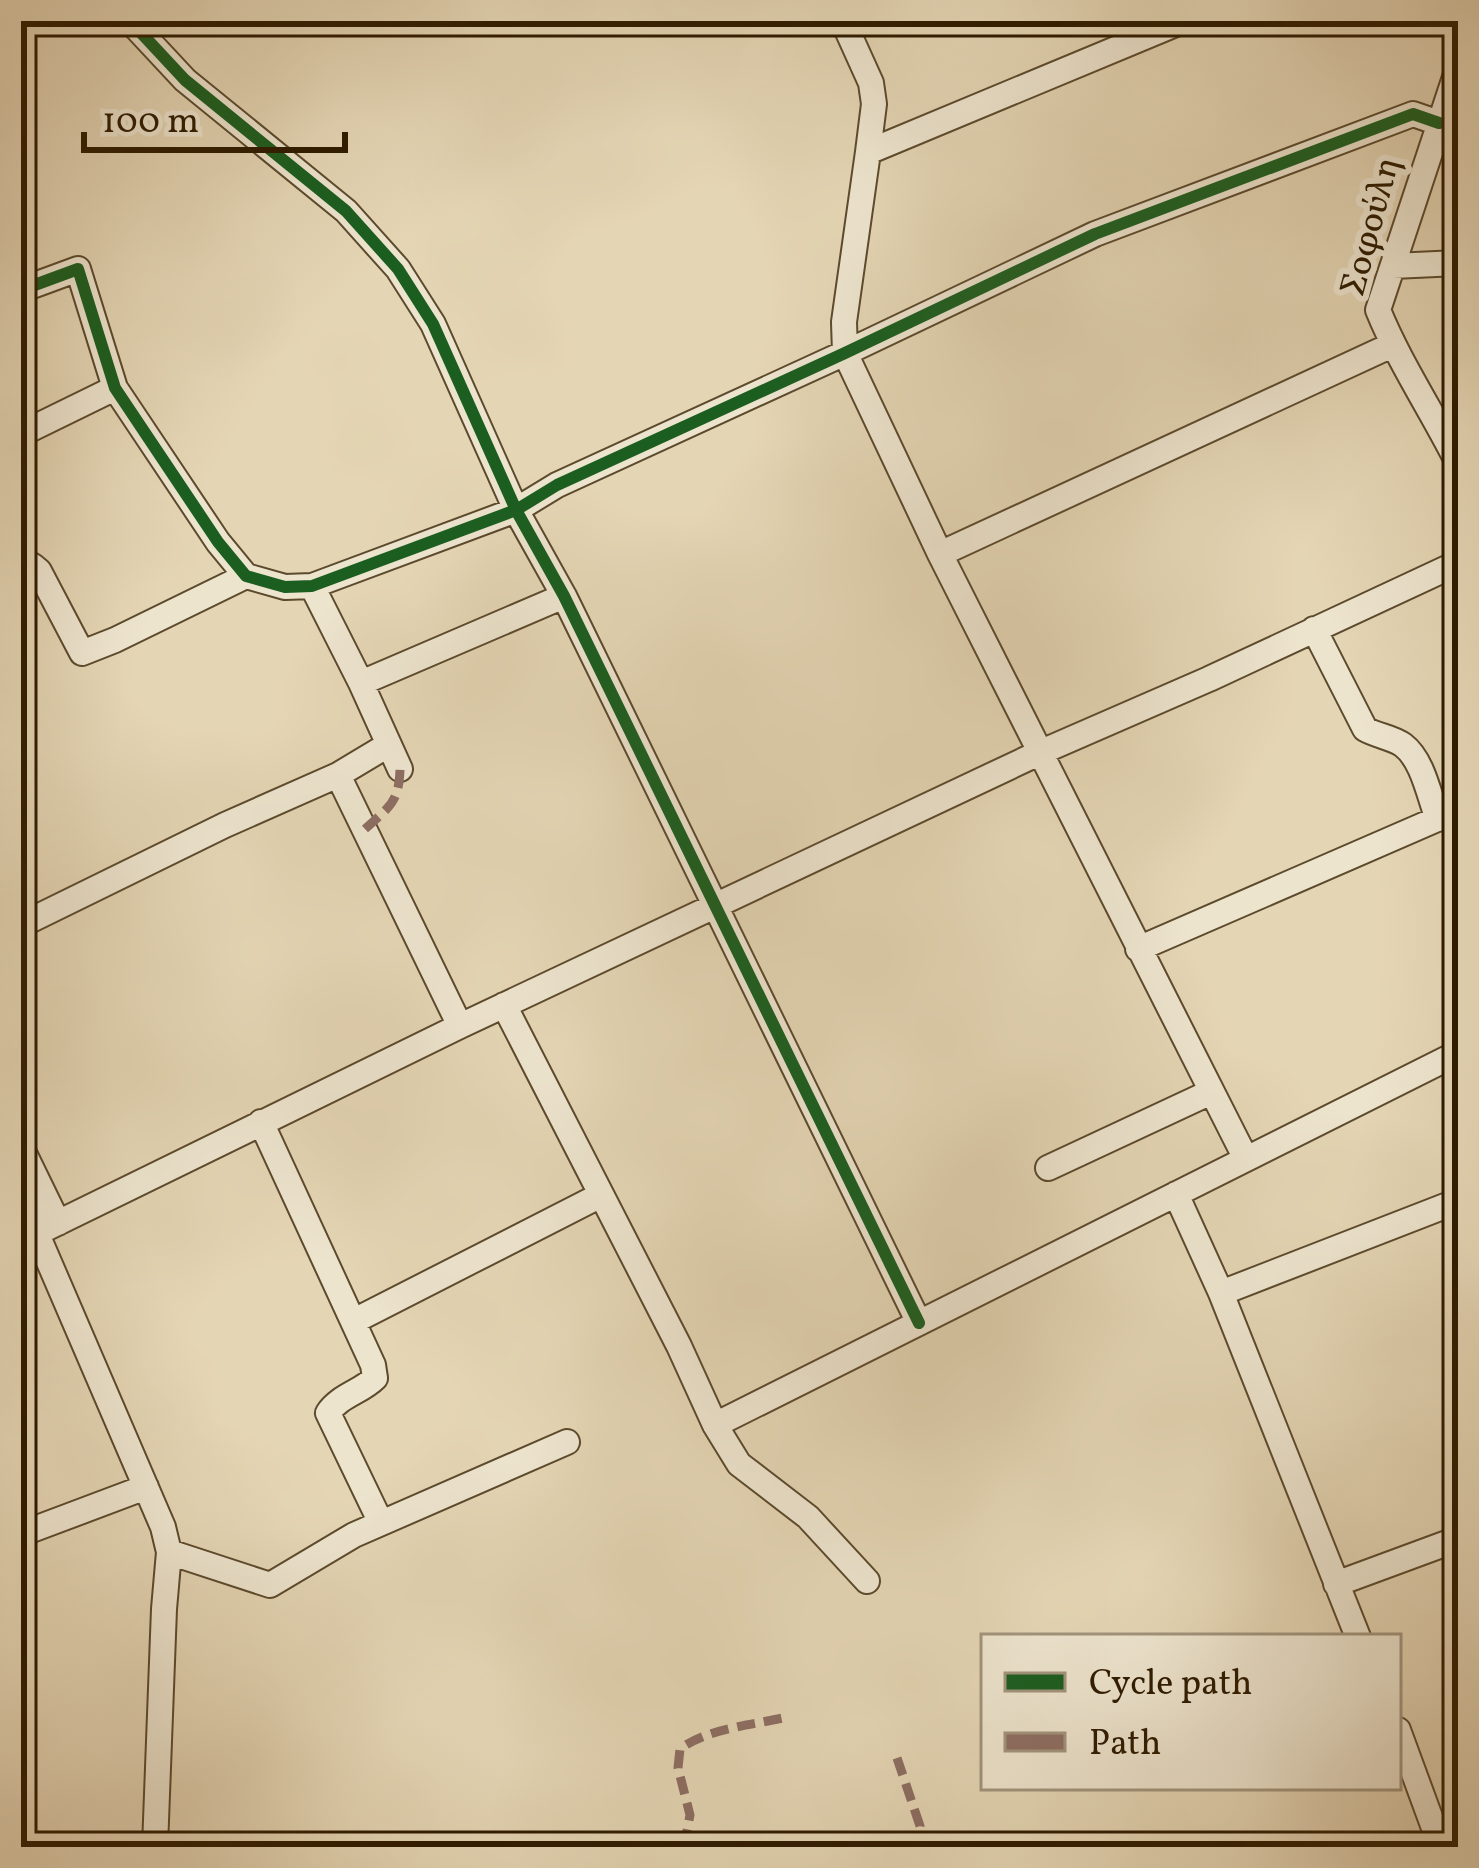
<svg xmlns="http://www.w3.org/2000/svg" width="1479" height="1868" font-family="Vollkorn,serif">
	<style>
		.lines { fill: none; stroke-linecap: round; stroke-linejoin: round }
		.minor-casing { stroke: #5c4a2d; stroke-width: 28 }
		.minor { stroke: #ede4ce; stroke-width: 24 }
		.quiet { stroke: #8d6e63; stroke-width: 9; stroke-dasharray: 18 9; stroke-linecap: butt }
		.cycleway-casing { stroke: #ede4ce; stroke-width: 20 }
		.cycleway { stroke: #1b5e20; stroke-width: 12 }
		.labels { text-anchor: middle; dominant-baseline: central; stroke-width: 12; stroke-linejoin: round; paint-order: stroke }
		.street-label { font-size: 36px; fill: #2e1b00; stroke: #ede4ce }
	</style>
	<rect width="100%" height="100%" fill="#e4d5b4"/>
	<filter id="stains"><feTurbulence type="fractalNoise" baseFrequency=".00167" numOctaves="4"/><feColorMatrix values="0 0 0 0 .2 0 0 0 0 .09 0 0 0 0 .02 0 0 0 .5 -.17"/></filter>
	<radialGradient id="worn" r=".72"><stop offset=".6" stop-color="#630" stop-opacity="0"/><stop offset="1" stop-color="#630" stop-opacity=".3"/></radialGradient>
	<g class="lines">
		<defs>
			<path id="minor" d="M130,21l55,59 161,131 52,58 35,55 83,186 41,-25 288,-132 250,-119 318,-120 26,9
				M843,21l28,62 3,21 -6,48
				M972,21v1
				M1183,21l-315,131 -24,170 1,31 95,201 306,605
				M1458,68l-80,242c22,54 54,101 80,153
				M1393,266l65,-3
				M21,290l57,-21 37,119 103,154 28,34 39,11 27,-1 204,-76 48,86 355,727
				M21,434l94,-46
				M940,554l452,-209
				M21,571l12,-5 6,5 43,82 33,-13 131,-64
				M312,586l49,97 39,86
				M1314,629l51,100c12,7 27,8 38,16 20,15 26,51 35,74
				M361,683l203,-87
				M338,775l122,251
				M21,925l204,-100 113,-50 50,-30
				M1138,949l320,-139
				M504,1005l175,341 36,79 24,39 69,53 59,64
				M261,1122l112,243 2,13c-14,14 -36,18 -47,35l53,110
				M21,1147l37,76
				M1048,1168l163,-76
				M1176,1194l45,99 137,344
				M21,1197l142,330 6,25 -5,57 -9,238
				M37,1233l423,-207 579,-273 170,-74 249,-116
				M1221,1293l237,-92
				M354,1321l247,-126
				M715,1425l743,-372
				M21,1534l125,-47
				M169,1552l101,33 84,-50 213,-93
				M1336,1584l122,-45
				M1398,1730l43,117"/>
		</defs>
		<use href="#minor" class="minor-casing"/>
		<use href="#minor" class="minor"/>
		<path class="quiet" d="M365,829c24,-22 34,-26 35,-60
			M897,1758l23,68 -4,21
			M684,1847l6,-32 -12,-47 2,-19c28,-21 73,-24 107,-32"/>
		<defs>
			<path id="cycleway" d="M130,21l55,59 161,131 52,58 35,55 83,186 41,-25 288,-132 250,-119 318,-120 26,9
				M21,290l57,-21 37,119 103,154 28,34 39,11 27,-1 204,-76 48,86 355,727"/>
		</defs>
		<use href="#cycleway" class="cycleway-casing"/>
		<use href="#cycleway" class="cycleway"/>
	</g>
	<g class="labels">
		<g class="street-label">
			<text transform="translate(1372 227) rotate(-75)">Σοφούλη</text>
		</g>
	</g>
	<rect width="1479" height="1868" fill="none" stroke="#e4d5b4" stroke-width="72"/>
	<rect x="24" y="24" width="1431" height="1820" fill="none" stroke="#2e1b00" stroke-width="6"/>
	<rect x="36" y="36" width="1407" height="1796" fill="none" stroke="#2e1b00" stroke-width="3"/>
	<rect x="981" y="1634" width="420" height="156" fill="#ede4ce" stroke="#a1947c" stroke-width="3"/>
	<rect x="1005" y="1673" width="60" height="18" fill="#1b5e20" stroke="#a1947c" stroke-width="3"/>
	<text x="1089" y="1694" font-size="36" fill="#2e1b00">Cycle path</text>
	<rect x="1005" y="1733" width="60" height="18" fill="#8d6e63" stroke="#a1947c" stroke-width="3"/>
	<text x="1089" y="1754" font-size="36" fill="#2e1b00">Path</text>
	<path d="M84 132v18h261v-18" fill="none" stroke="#2e1b00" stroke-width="6"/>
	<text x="102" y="132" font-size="36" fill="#2e1b00" stroke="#ede4ce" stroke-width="9" paint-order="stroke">100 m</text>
	<rect width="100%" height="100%" filter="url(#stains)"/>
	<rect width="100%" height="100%" fill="url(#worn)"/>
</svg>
